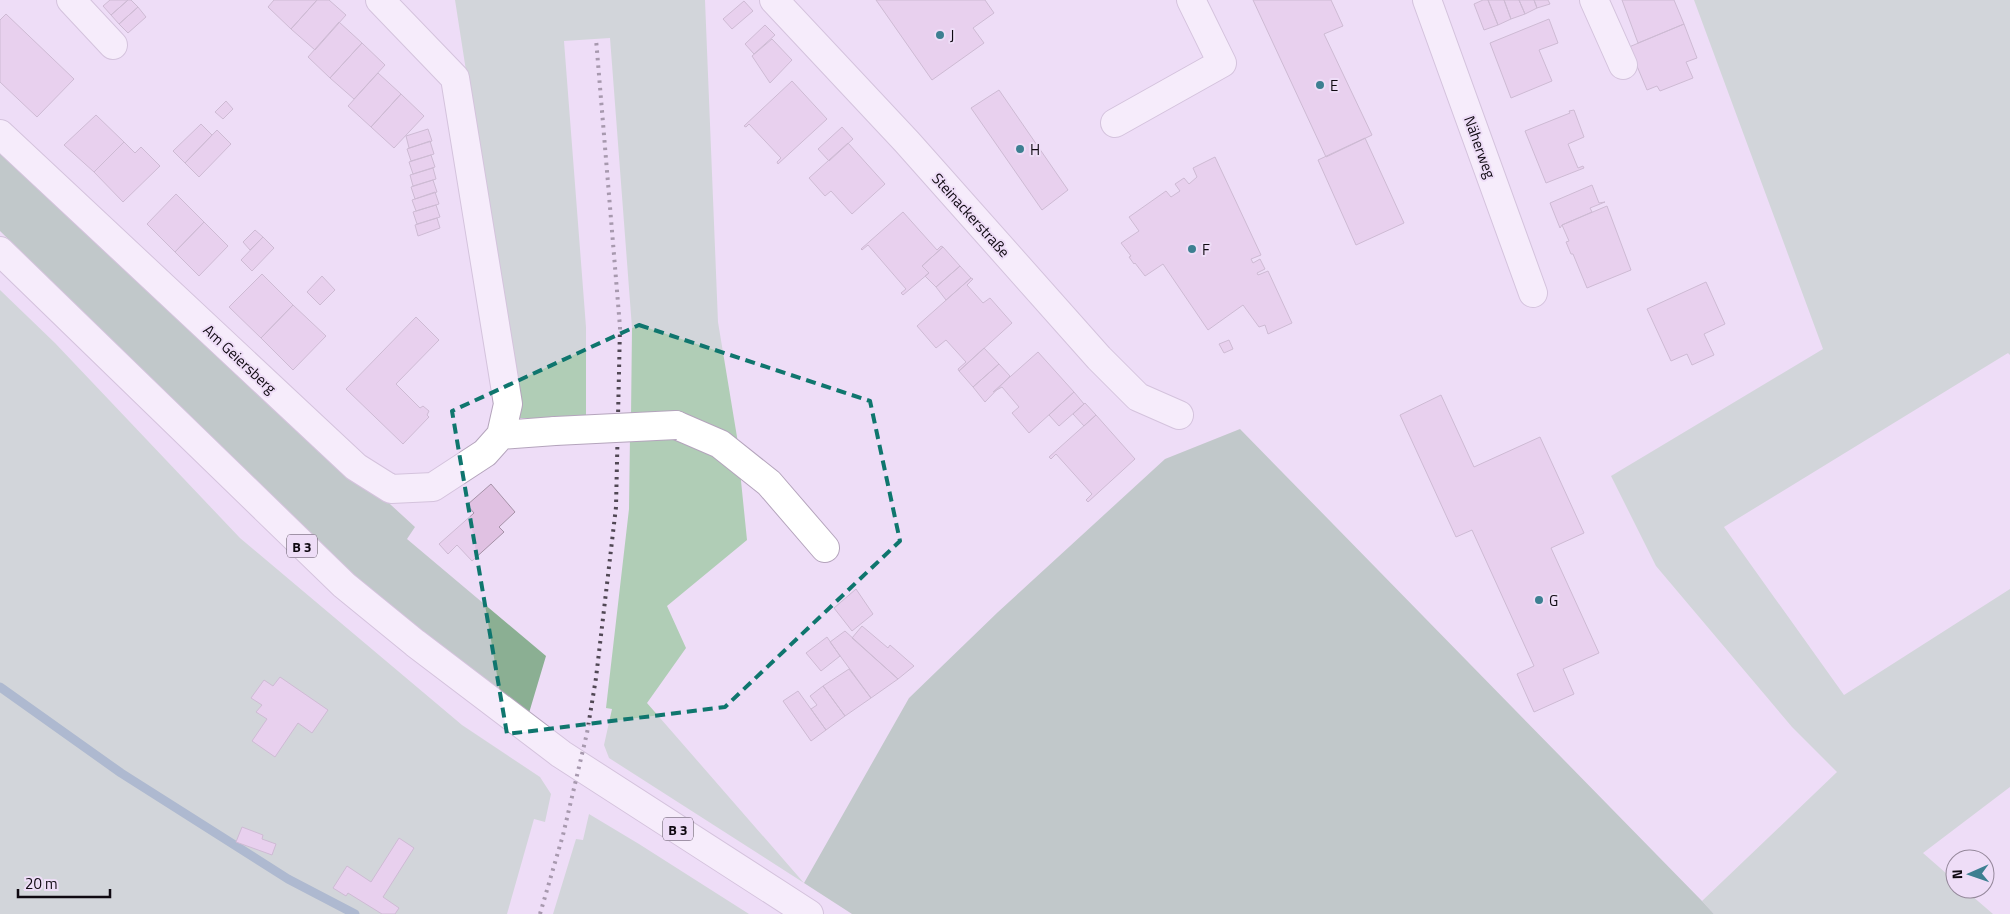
<svg xmlns="http://www.w3.org/2000/svg" width="2010" height="914" font-family="'Titillium Web',sans-serif">
	<style>
		.green { fill: #b0cdb6 }
		.forest { fill: #8baf93 }
		.lines { fill: none; stroke-linecap: round; stroke-linejoin: round }
		.stream { stroke: #618e9f; stroke-width: 9 }
		.building { fill: #e0c1e2; stroke: #a591a7 }
		.minor-casing { stroke: #b4a4bc; stroke-width: 30 }
		.major-casing { stroke: #b4a4bc; stroke-width: 30 }
		.minor { stroke: #fff; stroke-width: 28 }
		.major { stroke: #fff; stroke-width: 28 }
		.rail { stroke: #504754; stroke-width: 4; stroke-dasharray: 2.5 5; stroke-linecap: butt }
		.minor-bridge-casing { stroke: #b4a4bc; stroke-width: 30; stroke-linecap: butt }
		.minor-bridge { stroke: #fff; stroke-width: 28 }
		.marked { fill: none; stroke: #0f766e; stroke-width: 4; stroke-dasharray: 10 6; stroke-linejoin: round }
		.poi-dot { fill: #3d7f91; stroke: #eeddf7; stroke-width: 2 }
		.labels { text-anchor: middle; dominant-baseline: central; stroke-width: 4; stroke-linejoin: round; paint-order: stroke }
		.shield { fill: #eeddf7; stroke: #524956; stroke-width: 1 }
		.shield-label { font-size: 14px; font-weight: bold; fill: #0f0911 }
		.poi-label { font-size: 15px; fill: #0f0911; stroke: #eeddf7; text-anchor: start }
		.street-label { font-size: 15px; fill: #0f0911; stroke: #eeddf7 }
	</style>
	<rect width="100%" height="100%" fill="#eeddf7"/>
	<path class="green" d="M455,0h250l13,322 20,121 -107,-26 1,-89 -22,-290 -46,3 22,286v91h-66z
		M1694,0h316v355l-2,-2 -284,174 120,168 166,-106v198l-87,66 32,28v8h9l29,25h-279l-12,-13 135,-129 -45,-45 -136,-161 -45,-90 212,-127z
		M0,290l55,53 185,195 222,187 78,52 11,17 -6,28 -11,-3 -27,95h-507z
		M673,435l67,36 7,69 -80,66 19,42 -39,55 157,180 -195,-125 -5,-13 8,-36 -6,-1 23,-199 1,-73z
		M589,814l50,30 110,70h-196l23,-75 7,1z"/>
	<path class="forest" d="M0,146l415,381 -8,12 139,117 -17,57 -134,-96 -395,-386z
		M1240,429l462,472 12,13h-862l-48,-31 105,-185 89,-86 167,-153z"/>
	<g class="lines">
		<path class="stream" d="M0,687l121,86 167,106 67,35"/>
	</g>
	<path class="building" d="M110,0h18l-17,15 -8,-9z
		M128,0h3l7,7 -19,17 -8,-9z
		M274,0h43l-26,29 -23,-22z
		M317,0h12l17,15 -31,35 -24,-21z
		M876,0h109l9,13 -21,15 11,15 -52,37z
		M1253,0h78l12,26 -19,8 48,101 -46,22z
		M1483,0h5l10,25 -14,5 -10,-26z
		M1488,0h16l7,19 -13,6z
		M1504,0h15l6,14 -14,5z
		M1519,0h15l3,8 -12,6z
		M1534,0h14l2,4 -13,4z
		M1622,0h52l10,24 -46,19z
		M744,1l9,10 -21,18 -9,-10z
		M138,7l8,10 -18,16 -9,-9z
		M6,14l68,65 -37,38 -37,-35v-62z
		M1549,19l9,24 -19,7 13,31 -41,17 -21,-55z
		M339,22l23,21 -32,35 -22,-21z
		M1684,24l13,34 -11,4 7,16 -33,13 -3,-5 -10,4 -18,-43z
		M765,25l10,10 -21,19 -9,-10z
		M772,39l20,21 -22,23 -18,-27z
		M362,43l23,22 -31,34 -24,-21z
		M378,73l23,21 -30,33 -23,-21z
		M792,81l35,38 -49,45 -1,-2 4,-4 -32,-34 -3,3 -2,-1z
		M999,90l69,100 -26,20 -71,-102z
		M401,94l23,22 -30,32 -23,-21z
		M226,101l7,8 -10,10 -8,-7z
		M1574,110l10,27 -16,7 10,24 5,-2 1,2 -38,15 -21,-52 45,-18 -1,-2z
		M96,115l28,27 -30,30 -30,-27z
		M201,124l11,11 -27,28 -12,-12z
		M842,127l11,12 -24,22 -11,-12z
		M428,129l4,12 -23,7 -3,-12z
		M217,130l14,14 -32,33 -14,-14z
		M1365,138l39,85 -48,22 -38,-85z
		M430,141l4,13 -23,7 -4,-12z
		M124,142l11,11 6,-6 19,19 -37,36 -29,-30z
		M848,143l37,41 -33,30 -21,-23 -6,5 -16,-18z
		M431,155l4,12 -22,7 -4,-12z
		M1215,157l46,98 -10,4 2,4 7,-4 5,10 -8,4 1,2 10,-4 24,52 -24,11 -3,-9 -6,2 -16,-22 -35,25 -45,-66 -18,12 -10,-13 -1,1 -5,-7 2,-1 -10,-13 18,-12 -10,-14 37,-26 5,6 9,-6 -5,-7 9,-6 5,6 8,-7 -4,-9z
		M433,168l3,11 -23,7 -3,-11z
		M433,180l4,12 -22,7 -4,-12z
		M1592,185l7,18 6,-1 -15,6 2,4 -30,13 -2,3 -10,-25z
		M435,192l4,12 -23,7 -4,-11z
		M176,194l28,28 -29,30 -28,-28z
		M436,205l4,12 -23,7 -4,-12z
		M1607,206l24,64 -44,18 -14,-34h-2l-5,-12 3,-1 -7,-16z
		M903,212l34,38 4,-4 2,1 -21,19 7,7 -26,22 -2,-2 5,-4 -38,-44 -6,5 -1,-1z
		M437,218l3,10 -22,8 -3,-11z
		M204,222l24,24 -29,30 -24,-24z
		M255,230l8,7 -13,13 -7,-8z
		M263,237l11,11 -22,23 -11,-11z
		M943,247l17,19 -24,21 -11,-11 4,-3 -7,-7z
		M960,266l11,12 -25,22 -10,-13z
		M262,274l31,31 -32,33 -32,-31z
		M322,276l13,14 -15,15 -13,-13z
		M971,278l2,1 -6,6 16,18 7,-5 22,25 -53,48 -1,-2 8,-7 -20,-22 -10,8 -19,-22z
		M1706,282l19,42 -21,10 10,21 -22,10 -5,-11 -16,7 -24,-52z
		M293,305l33,31 -33,34 -32,-32z
		M416,317l23,23 -43,44 24,24 3,-2 6,5 -2,4 2,2 -26,27 -57,-55z
		M1229,340l4,9 -9,4 -5,-9z
		M984,348l15,16 -26,23 -14,-16z
		M1038,352l36,40 -45,41 -17,-20 7,-6 -17,-20 -9,5z
		M999,364l11,12 -25,26 -12,-15z
		M1074,392l10,12 -25,22 -10,-11z
		M1441,395l33,72 66,-30 44,96 -33,15 48,105 -36,16 11,25 -40,18 -17,-38 17,-8 -62,-136 -16,7 -56,-122z
		M1085,403l11,12 -12,11 -11,-12z
		M1096,415l39,44 -47,43 -2,-2 6,-6 -36,-40 -5,5 -2,-2z
		M491,484l24,28 -16,15 5,5 -32,29 -15,-16 -9,9 -9,-10 35,-31 -7,-8z
		M856,589l17,25 -21,17 -18,-23z
		M862,626l26,22 2,-3 24,21 -16,13 -46,-41z
		M845,631l53,48 -27,19 -41,-56z
		M827,637l13,19 -19,15 -15,-18z
		M849,669l22,29 -26,18 -22,-30z
		M280,677l48,33 -16,23 -14,-10 -23,34 -23,-16 15,-22 -11,-7 6,-7 -11,-7 13,-18 9,6z
		M823,686l22,30 -19,14 -15,-21 6,-4 -7,-9z
		M798,691l28,39 -15,11 -28,-40z
		M242,827l21,8 -1,4 14,5 -4,11 -36,-13z
		M399,838l15,10 -31,49 16,11 -4,6h-13l-34,-21 -2,3 -13,-8 14,-22 24,16z"/>
	<g class="lines">
		<defs>
			<path id="minor" d="M71,0l42,45
				M774,0l133,142 192,216 39,39 41,18
				M1427,0l106,293
				M1594,0l29,65
				M1115,123l107,-60 -31,-63
				M0,134l356,333 35,22 42,-2 52,-34 16,-18 7,-31 -53,-326 -75,-78
				M676,425l44,19 49,39 56,65
				M501,435l54,-4"/>
			<path id="major" d="M0,251l344,334 71,58 146,111 248,160"/>
		</defs>
		<use href="#minor" class="minor-casing"/>
		<use href="#major" class="major-casing"/>
		<use href="#minor" class="minor"/>
		<use href="#major" class="major"/>
		<path class="rail" d="M540,914l23,-79 24,-102 9,-55 20,-171 4,-180 -24,-288"/>
		<defs>
			<path id="minor-bridge" d="M555,431l121,-6"/>
		</defs>
		<use href="#minor-bridge" class="minor-bridge-casing"/>
		<use href="#minor-bridge" class="minor-bridge"/>
	</g>
	<path d="M0 0H2010V914H0ZM639,325l231,76 30,140 -175,166 -218,27 -55,-323z" fill="#eeddf7" fill-opacity=".55" fill-rule="evenodd"/>
	<path class="marked" d="M639,325l231,76 30,140 -175,166 -218,27 -55,-323z"/>
	<g class="poi-dot">
		<circle cx="940" cy="35" r="5"/>
		<circle cx="1320" cy="85" r="5"/>
		<circle cx="1020" cy="149" r="5"/>
		<circle cx="1192" cy="249" r="5"/>
		<circle cx="1539" cy="600" r="5"/>
	</g>
	<g class="labels">
		<g class="shield">
			<rect x="287" y="534.5" width="30" height="23" rx="4"/>
			<rect x="663" y="817.5" width="30" height="23" rx="4"/>
		</g>
		<g class="shield-label">
			<text x="302" y="546">B 3</text>
			<text x="678" y="829">B 3</text>
		</g>
		<g class="poi-label">
			<text x="950" y="35">J</text>
			<text x="1330" y="85">E</text>
			<text x="1030" y="149">H</text>
			<text x="1202" y="249">F</text>
			<text x="1549" y="600">G</text>
		</g>
		<g class="street-label">
			<text transform="translate(1480 147) rotate(70)">Näherweg</text>
			<text transform="translate(971 215) rotate(48)">Steinackerstraße</text>
			<text transform="translate(240 359) rotate(43)">Am Geiersberg</text>
		</g>
	</g>
	<g transform="translate(1970 874) rotate(268)"><circle r="24" fill="#eeddf7" stroke="#95889b"/>
	<path d="M0-4L9 19L0 12L-9 19Z" fill="#3d7f91"/>
	<text y="-8" font-size="14" font-weight="bold" text-anchor="middle" fill="#0f0911">N</text>
	</g>
	<path d="M18 889v8h92v-8" fill="none" stroke="#0f0911" stroke-width="2.5"/>
	<text x="25" y="889" font-size="15" fill="#0f0911" stroke="#eeddf7" stroke-width="4" paint-order="stroke">20 m</text>
</svg>
